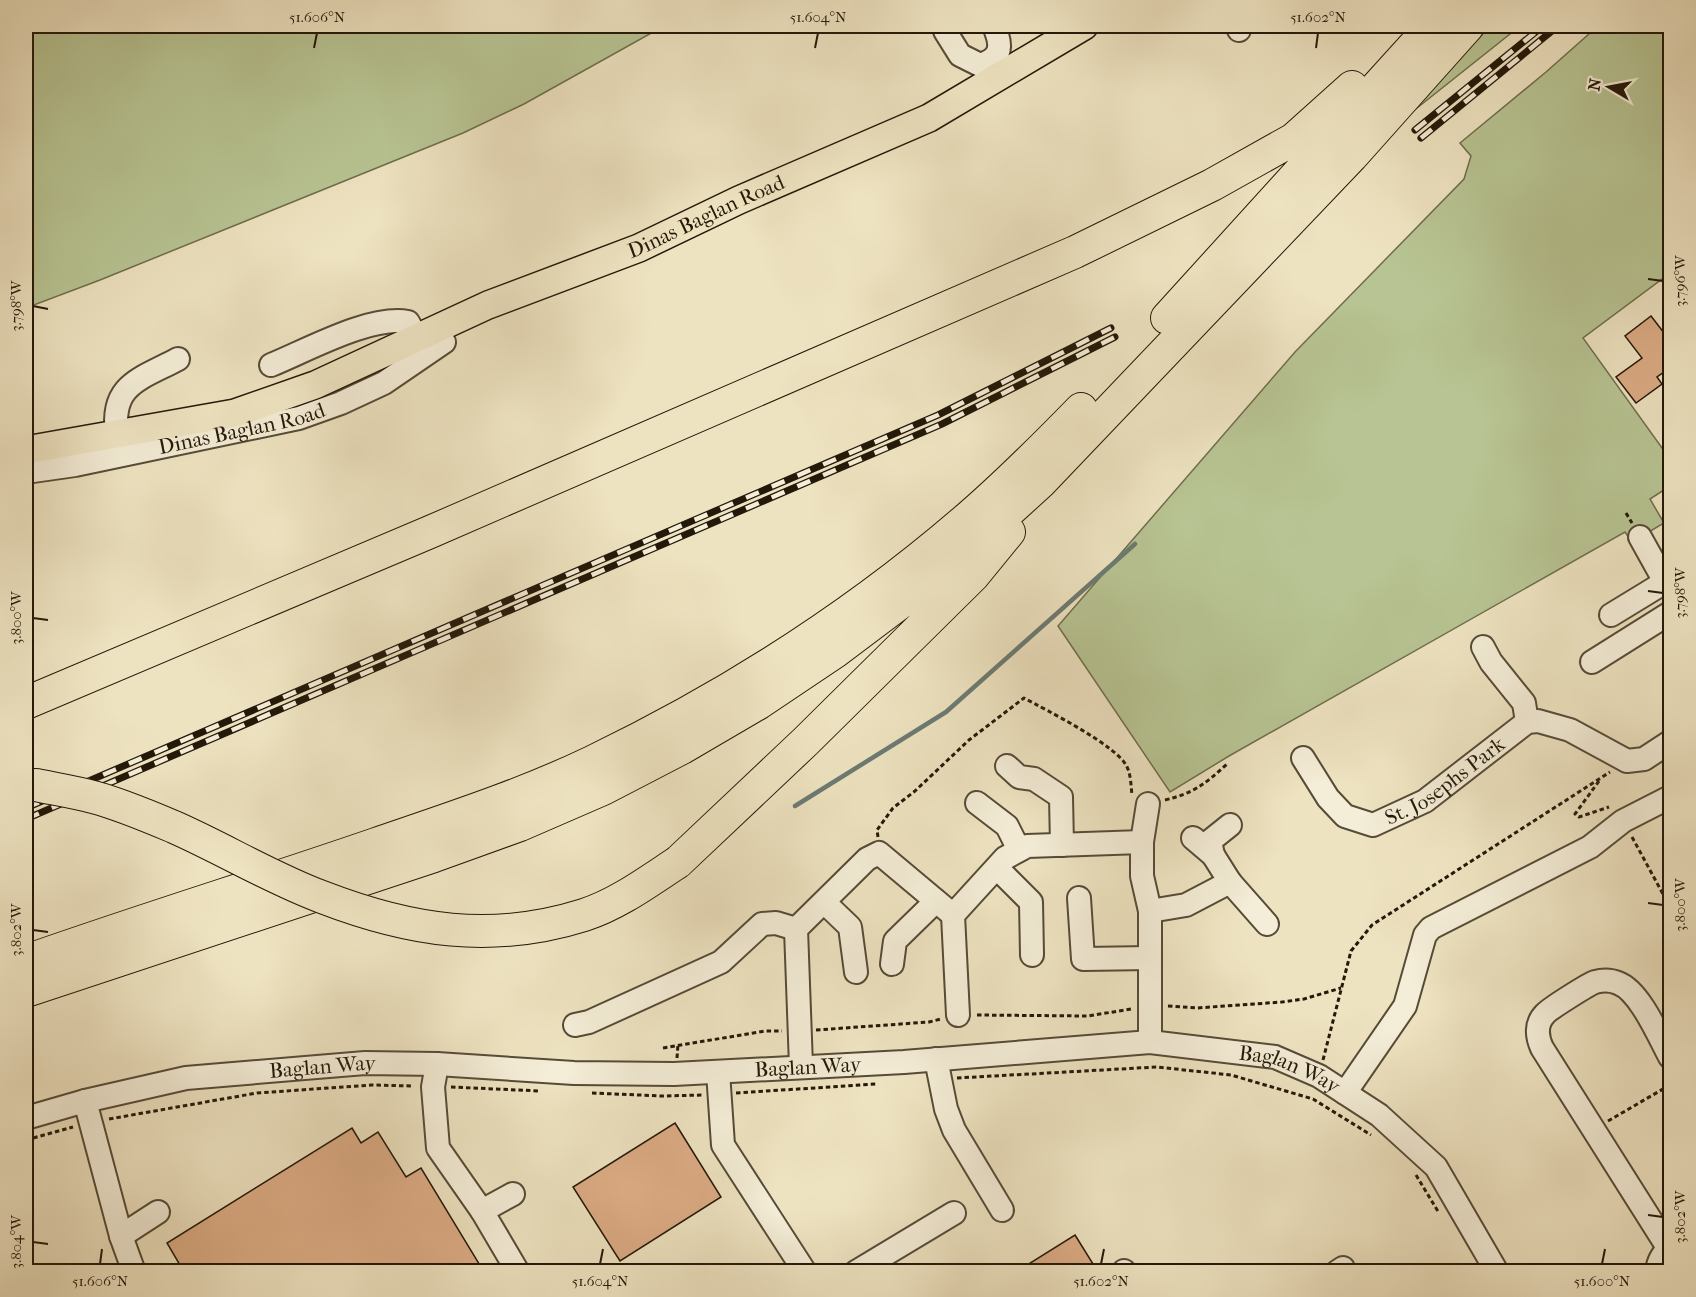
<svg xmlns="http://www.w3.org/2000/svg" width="1696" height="1297" font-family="'IM FELL French Canon',serif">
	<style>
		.green { fill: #b8c493; stroke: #6e6e4e; stroke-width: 1.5 }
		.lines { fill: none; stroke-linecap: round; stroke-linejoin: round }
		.stream { stroke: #6c7b73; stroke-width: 4.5 }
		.building { fill: #dcac85; stroke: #231809; stroke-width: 1.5 }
		.minor-casing { stroke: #564b37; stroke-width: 26 }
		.major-casing { stroke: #231809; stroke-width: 30 }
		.highway-casing { stroke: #231809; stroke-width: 34 }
		.path { stroke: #231809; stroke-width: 3; stroke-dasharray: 4.5 3; stroke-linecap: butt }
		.minor { stroke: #f4edd7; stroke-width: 22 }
		.major { stroke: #eee3c1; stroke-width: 27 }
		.highway { stroke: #eee3c1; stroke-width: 32 }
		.rail-casing { stroke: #231809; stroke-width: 7 }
		.rail { stroke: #f4edd7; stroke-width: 4.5; stroke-dasharray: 14; stroke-linecap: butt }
		.highway-bridge-casing { stroke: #231809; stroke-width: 34; stroke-linecap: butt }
		.highway-bridge { stroke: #eee3c1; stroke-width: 32 }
		.ticks { fill: none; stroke: #231809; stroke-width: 2 }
		.labels { text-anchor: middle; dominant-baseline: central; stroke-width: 4.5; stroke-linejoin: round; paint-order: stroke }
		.street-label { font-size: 21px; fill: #231809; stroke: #f4edd7 }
		.neatline { fill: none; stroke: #231809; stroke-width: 2 }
		.ticks-label { font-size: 15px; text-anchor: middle; fill: #231809 }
	</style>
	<rect width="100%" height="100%" fill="#eee3c1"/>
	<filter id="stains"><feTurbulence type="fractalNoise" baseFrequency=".00333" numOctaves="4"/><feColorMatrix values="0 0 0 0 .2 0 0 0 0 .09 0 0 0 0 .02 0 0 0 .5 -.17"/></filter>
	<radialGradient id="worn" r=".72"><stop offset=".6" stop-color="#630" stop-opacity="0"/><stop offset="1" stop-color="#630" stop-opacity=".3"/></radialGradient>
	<path class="green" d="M26,26h638l-140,78 -61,29 -363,147 -74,28z
		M1490,26h30l-113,90z
		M1598,26h72v247l-87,65 87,121v27l-20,13 14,24 -32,19 -7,-10 -396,224 -59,36 -112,-166 237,-274 169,-173 7,-23 -11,-13 86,-71z"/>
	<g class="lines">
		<path class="stream" d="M795,806l151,-94 189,-168"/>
	</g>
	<path class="building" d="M1651,316l20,26v25l-14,10 5,7 -26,19 -20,-26 26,-19 -17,-22z
		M675,1123l46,74 -101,64 -47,-74z
		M352,1128l9,15 17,-11 28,45 15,-9 63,104h-300l-17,-29z
		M1075,1235l23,37h-82z"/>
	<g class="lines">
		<defs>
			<g id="minor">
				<path d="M1237,26l2,4"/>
				<path d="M945,31l15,24 20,10c23,-7 22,-20 14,-39"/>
				<path d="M271,365c37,-15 99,-50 137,-43l9,16"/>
				<path d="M117,434c-7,-50 24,-55 61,-75"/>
				<path id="s1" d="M26,472l49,-7 224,-47 42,-15 43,-20 60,-41"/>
				<path d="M1640,537l25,45"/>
				<path d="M1611,615l59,-36"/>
				<path d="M1483,647l8,15 33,41 3,19"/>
				<path d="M1592,662l78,-49"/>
				<path id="s2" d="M1303,758l25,40 17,18 28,9 52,-24 102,-79 11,-1 32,9 57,31 17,-2 26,-17"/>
				<path d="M1007,766l12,11 15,2 27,18 1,48"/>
				<path d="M977,803l30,23 12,24"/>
				<path d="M1193,838l20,17 -3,-14 20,-16"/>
				<path d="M1142,842l6,-38"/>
				<path d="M1213,855l17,27 37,42"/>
				<path d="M997,868l34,34 1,53"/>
				<path d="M1079,898l4,61 67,-1"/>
				<path d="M824,902l26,25 6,45"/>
				<path d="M1150,911l36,-6 44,-23"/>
				<path d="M953,915l5,100"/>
				<path d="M892,964l3,-23 41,-40"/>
				<path d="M575,1025l14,-3 132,-60 41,-38 14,-1 20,6"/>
				<path d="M936,1059l10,50 8,21 48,80"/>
				<path d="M437,1064l-4,23 5,61 44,63 36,61"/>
				<path d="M801,1066l-5,-137 71,-70 12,-6 74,62 52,-57 22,-12 115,-4v34l8,35v131"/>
				<path d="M718,1072l5,73 82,127"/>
				<path d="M1345,1093l60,-87 20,-71 6,-7 159,-81 33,-26 47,-24"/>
				<path d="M85,1101l36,135 13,36"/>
				<path id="s3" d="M26,1118l59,-17 101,-23 179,-15 72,1 137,9 100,1 230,-12 246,-20 125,15 44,19 60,39 57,52 61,105"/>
				<path d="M482,1211l31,-17"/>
				<path d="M121,1236l37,-24"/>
				<path d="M1669,1249l-127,-201c-5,-11 -7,-24 3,-34 4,-5 44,-30 50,-32 7,-2 16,-2 23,1 22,8 41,54 52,74"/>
				<path d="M1124,1271v1"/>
				<path d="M856,1272l98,-59"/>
				<path d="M1337,1272l6,-4"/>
				<path d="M1657,1272c1,-11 5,-18 13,-24"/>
			</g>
			<g id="major">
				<path id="s4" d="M26,450l209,-37 80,-28 173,-80 151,-57 100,-48 190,-82 155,-92"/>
			</g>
			<path id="highway" d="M1167,318l265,-292
				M26,703l404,-171 645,-280 137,-67 82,-46 58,-52
				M678,862l127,-120 168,-166 36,-44
				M26,961c116,-41 234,-77 350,-117 73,-25 147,-49 216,-82 133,-64 258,-143 371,-240 41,-35 80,-74 118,-113
				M26,991l408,-135 86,-31 83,-36 79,-41 77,-45 76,-51 65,-49 77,-63 63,-57 312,-327 116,-130"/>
		</defs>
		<use href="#minor" class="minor-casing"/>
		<use href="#major" class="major-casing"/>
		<use href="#highway" class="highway-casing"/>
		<path class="path" d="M1626,513l6,10
			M1599,781l-24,33 4,3 30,-10
			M1165,800c29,-7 40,-16 62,-36
			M878,837l-1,-7 16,-22 22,-17 54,-51 55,-42c22,12 94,48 103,69 4,8 4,20 5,28
			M1632,837l38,70
			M1168,1006l29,2 85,-6 22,-3 37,-11
			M977,1015l111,1 43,-7
			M816,1030l113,-8 12,-3
			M663,1048l102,-17h17
			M677,1058l1,-14
			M1323,1060l28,-109 21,-26 238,-153
			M957,1078l200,-11 74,8 82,24 58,36
			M451,1087l89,4
			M592,1093l70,3 40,-1
			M736,1093l140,-9
			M109,1119l148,-26 115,-8 42,1
			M1608,1121l62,-36
			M26,1140l47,-13
			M1416,1175l23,38"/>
		<use href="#minor" class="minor"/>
		<use href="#major" class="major"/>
		<use href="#highway" class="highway"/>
		<defs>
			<path id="rail" d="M1415,130l128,-104
				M1421,138l137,-112
				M26,808l912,-393 173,-87
				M26,819l916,-395 173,-87"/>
		</defs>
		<use href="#rail" class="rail-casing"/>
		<use href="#rail" class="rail"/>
		<defs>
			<path id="highway-bridge" d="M26,785h10c19,4 38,7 57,12 27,7 55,19 81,30 50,22 97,51 148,70 88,34 170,47 262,18 34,-11 65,-34 94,-53"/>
		</defs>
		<use href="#highway-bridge" class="highway-bridge-casing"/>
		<use href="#highway-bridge" class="highway-bridge"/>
	</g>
	<path class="ticks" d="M314,48l3,-15M815,48l3,-15M1316,48l2,-15M1648,279l15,2M33,306l15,3M1648,591l15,2M33,618l15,2M1648,903l15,2M33,930l15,2M1648,1215l15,2M33,1242l15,2M100,1264l2,-15M600,1264l3,-15M1101,1264l3,-15M1602,1264l3,-15"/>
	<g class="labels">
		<g class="street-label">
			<text stroke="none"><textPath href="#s4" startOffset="723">Dinas Baglan Road</textPath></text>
			<text stroke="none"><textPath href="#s1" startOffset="220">Dinas Baglan Road</textPath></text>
			<text stroke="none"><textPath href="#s2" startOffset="186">St. Josephs Park</textPath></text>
			<text stroke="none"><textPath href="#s3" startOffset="788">Baglan Way</textPath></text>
			<text stroke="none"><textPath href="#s3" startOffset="302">Baglan Way</textPath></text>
			<text stroke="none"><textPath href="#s3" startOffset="1274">Baglan Way</textPath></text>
		</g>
	</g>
	<rect width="1696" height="1297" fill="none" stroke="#eee3c1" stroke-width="66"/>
	<g transform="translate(1609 87) rotate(280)" stroke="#f4edd7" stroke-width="4.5" paint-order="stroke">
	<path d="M0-4.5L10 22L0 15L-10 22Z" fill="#231809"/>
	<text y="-9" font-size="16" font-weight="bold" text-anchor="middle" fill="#231809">N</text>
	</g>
	<rect x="33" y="33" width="1630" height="1231" class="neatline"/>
	<g class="ticks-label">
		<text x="317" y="22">51.606°N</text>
		<text x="818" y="22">51.604°N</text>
		<text x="1318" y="22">51.602°N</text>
		<text transform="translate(1680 281) rotate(-90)" y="5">3.796°W</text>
		<text transform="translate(16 306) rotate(-90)" y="5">3.798°W</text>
		<text transform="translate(1680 593) rotate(-90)" y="5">3.798°W</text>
		<text transform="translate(16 618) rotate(-90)" y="5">3.800°W</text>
		<text transform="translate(1680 905) rotate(-90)" y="5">3.800°W</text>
		<text transform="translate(16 930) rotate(-90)" y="5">3.802°W</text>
		<text transform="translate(1680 1217) rotate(-90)" y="5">3.802°W</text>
		<text transform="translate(16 1242) rotate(-90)" y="5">3.804°W</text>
		<text x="100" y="1286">51.606°N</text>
		<text x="600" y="1286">51.604°N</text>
		<text x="1101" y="1286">51.602°N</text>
		<text x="1602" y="1286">51.600°N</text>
	</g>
	<rect width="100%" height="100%" filter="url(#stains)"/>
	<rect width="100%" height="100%" fill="url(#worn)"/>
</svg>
